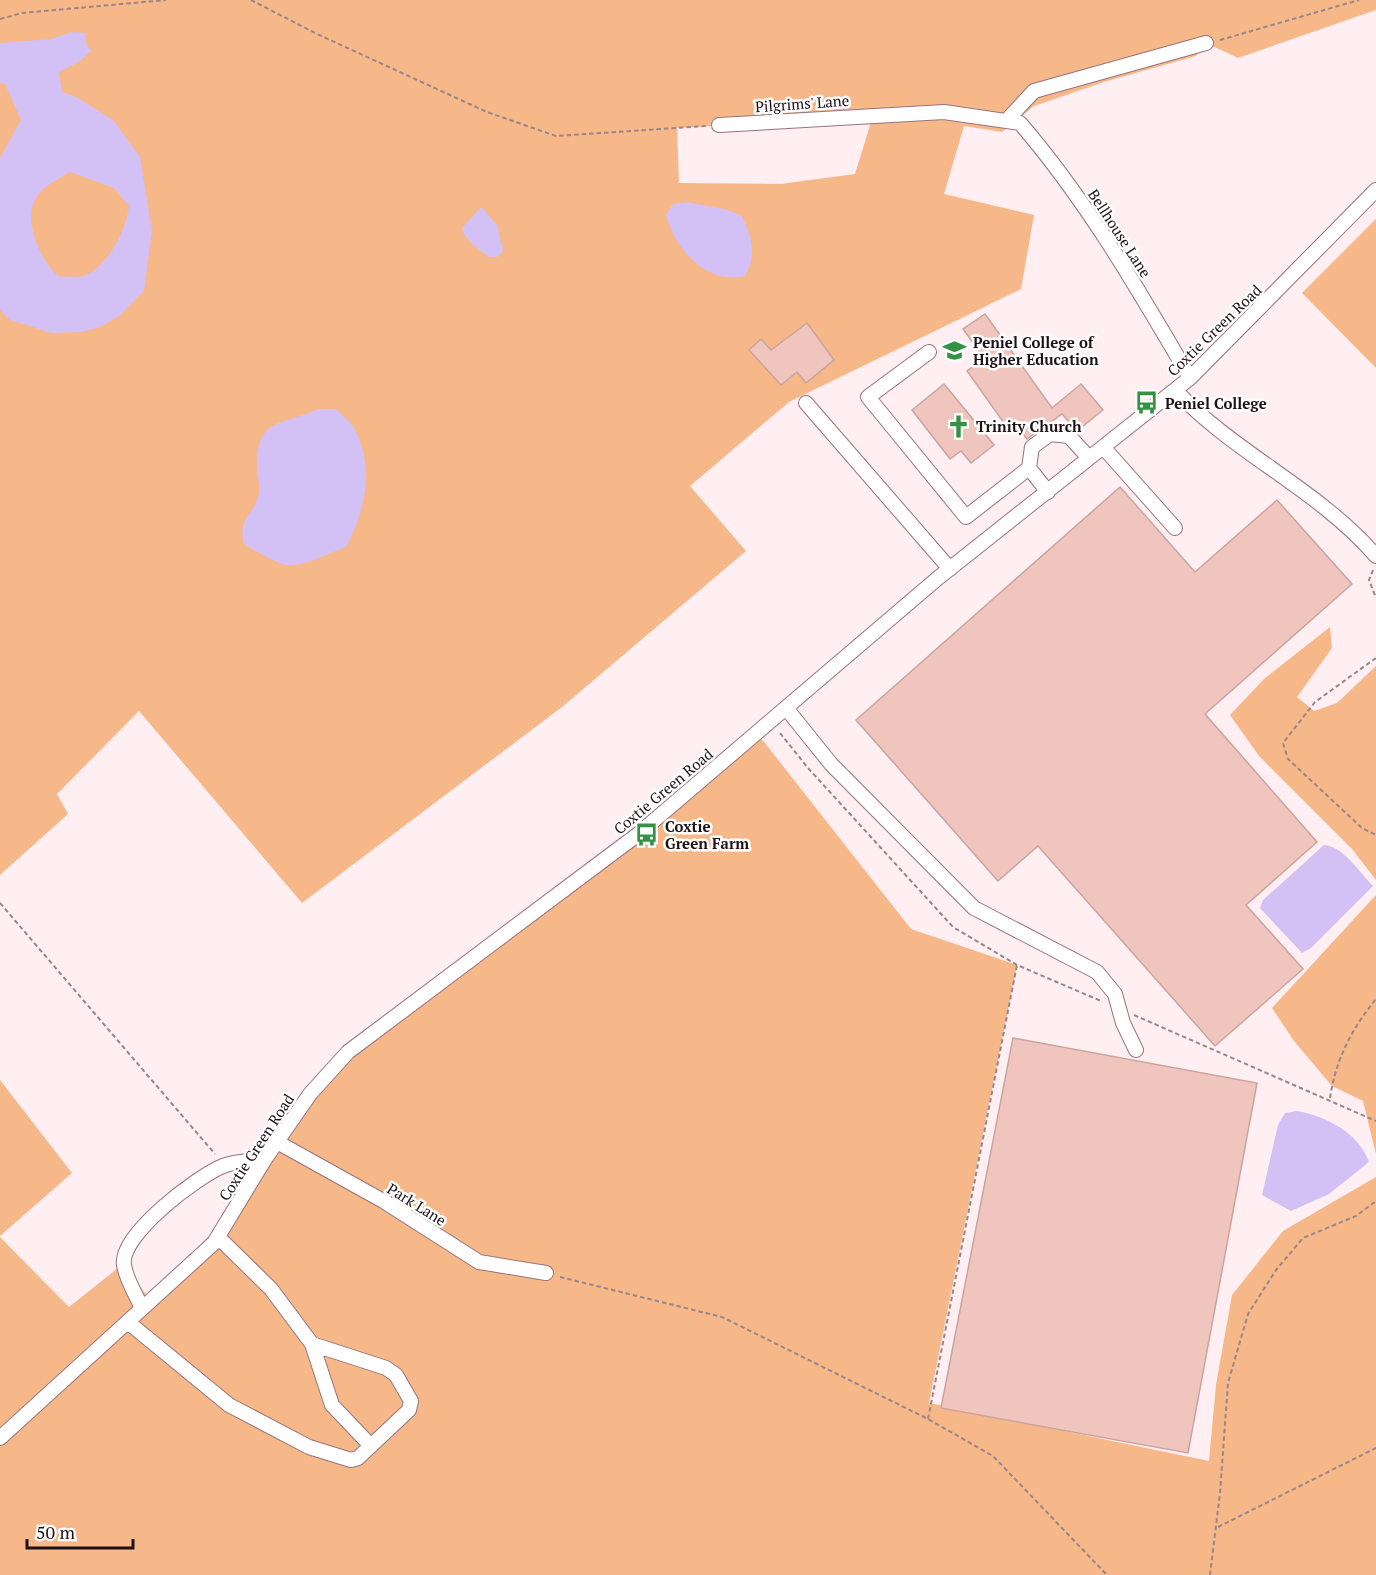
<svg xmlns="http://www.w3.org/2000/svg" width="1376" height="1575" font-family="'PT Serif',serif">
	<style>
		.green { fill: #f6b888; fill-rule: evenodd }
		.water { fill: #d3c0f4; fill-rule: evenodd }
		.building { fill: #efc5be; stroke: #cca49e; stroke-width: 1.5 }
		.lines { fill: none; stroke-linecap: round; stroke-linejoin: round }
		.minor-casing { stroke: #98737e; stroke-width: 16 }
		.path { stroke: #97878b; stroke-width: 2; stroke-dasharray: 4.5 3; stroke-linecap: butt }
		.minor { stroke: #fff; stroke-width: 14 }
		.labels { text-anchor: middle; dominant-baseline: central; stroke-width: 5; stroke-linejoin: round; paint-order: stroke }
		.street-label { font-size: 15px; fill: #1e1015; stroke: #fff }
		.poi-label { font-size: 15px; font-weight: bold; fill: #1e1015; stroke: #fff; text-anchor: start }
	</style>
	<rect width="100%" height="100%" fill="#ffeef2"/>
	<path class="green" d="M0,0h1376v10l-138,48 -32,-15 -10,13 -92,26 -70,24 -32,26 -38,-6 -20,68 90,21 -13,74 -232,113 -99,84 56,65 -184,156 -260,196 -163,-192 -82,83 11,20 -68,61zM873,116l-18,58 -75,10 -101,-1 -2,-55z
		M1376,219v149l-74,-75z
		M1330,627l2,21 -35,49 17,14 23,-8 39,-37v214l-24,-31 -93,-93 -29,-41 34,-36z
		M757,733l154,196 106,36 -88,438 280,58 7,-76 16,-90 51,-64 93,-54v398h-1376v-338l69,70 54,-43 25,33 66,-66 116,-161z
		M1376,895v259l-13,-53 -31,-15 -38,-45 -22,-33z
		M0,1080l72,93 -72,63z"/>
	<path class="water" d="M72,32l13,1 2,14 5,3 -13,12 -20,10 3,20 14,5 37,23 27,37 12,73 -8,61 -25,25 -19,11 -18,5 -30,1 -42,-13 -10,-10v-152l21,-38 -16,-36 -5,-1v-40l51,-4zM70,172l44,16 15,18c-2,23 -22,62 -46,70 -7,2 -18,0 -25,0 -17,-15 -36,-55 -22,-78 6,-12 23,-19 34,-26z
		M687,202l41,8 14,6c10,22 15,38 3,60 -38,9 -70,-26 -79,-61l7,-11z
		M481,207l16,18 6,26 -6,6h-8l-15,-11 -9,-10 -3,-8z
		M318,409h18c6,6 15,13 19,21 20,38 10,82 -9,117 -14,5 -46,21 -60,18 -11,-2 -33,-15 -43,-22 -3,-29 8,-24 15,-46 3,-8 -1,-24 -1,-33 0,-47 27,-39 61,-55z
		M1324,845c19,1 36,28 49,41l-62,62 -9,5 -42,-45 3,-8z
		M1297,1111c29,5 62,22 72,51l-40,32 -38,17 -29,-16 16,-70 7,-12z"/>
	<path class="building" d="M985,314l67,94 29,-24 22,26 -26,21 -15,-17 -35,25 -15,-18 -6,5 -39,-55 17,-13 -21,-29z
		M807,323l27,37 -28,23 -9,-11 -16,13 -32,-35 12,-11 10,11z
		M944,384l50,61 -23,18 -10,-12 -11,8 -38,-49z
		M1120,487l75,85 82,-72 75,84 -147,130 112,128 -71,63 57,64 -88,77 -177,-200 -40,35 -142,-161z
		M1013,1038l244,45 -69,370 -247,-45z"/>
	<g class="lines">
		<defs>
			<path id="minor" d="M1007,120l27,-29 172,-48
				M719,125l225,-13 76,11c67,78 118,166 170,255
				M929,352l-61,45 98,120 63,-49 19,24
				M1175,390c60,64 143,99 201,166
				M806,403l144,166
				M1103,447l72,81
				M1029,468l3,-21 18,-13 19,2 20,22
				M786,708l45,56 143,144 123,64 18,22 8,29 13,27
				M277,1142l108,60 94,60 67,11
				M142,1308c-6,-13 -16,-29 -18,-43 -5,-30 74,-89 99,-99 12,-5 29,-5 42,-7
				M129,1323l100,82 80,42 42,13 7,-2 51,-48 2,-9 -15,-26 -10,-7 -74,-24 -41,-55 -53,-52
				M312,1344l20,61 39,41
				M0,1438l214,-195 51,-84 45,-65 38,-42 289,-217 301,-257 252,-200 186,-188"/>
		</defs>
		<use href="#minor" class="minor-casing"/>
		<path class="path" d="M251,0l66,34 170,78 69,24 151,-10
			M0,19l22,-6 144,-13
			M1220,40l139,-40
			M1373,570l-4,10 7,18
			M1376,658l-61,44 -32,41 5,16 74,69 14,7
			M780,733l28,35 145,159 64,38 84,36
			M0,903l215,251
			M1134,1015l242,106
			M1330,1098c6,-39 21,-68 46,-99
			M560,1277l162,40 206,102 65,37 114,119
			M928,1419l89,-454
			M1218,1527l158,-79
			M1210,1575l10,-82 8,-110 20,-69 28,-44 27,-32 53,-22 20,-15"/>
		<use href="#minor" class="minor"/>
	</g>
	<defs>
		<symbol id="school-bare" viewBox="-9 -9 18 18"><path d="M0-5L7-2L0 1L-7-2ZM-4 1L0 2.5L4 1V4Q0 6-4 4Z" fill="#359244" stroke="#fff" stroke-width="2.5" paint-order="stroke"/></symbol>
		<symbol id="bus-bare" viewBox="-9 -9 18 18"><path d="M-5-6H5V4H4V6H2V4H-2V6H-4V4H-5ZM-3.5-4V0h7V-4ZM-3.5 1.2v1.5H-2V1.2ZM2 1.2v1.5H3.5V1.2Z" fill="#359244" stroke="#fff" stroke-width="2.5" paint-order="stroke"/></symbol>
		<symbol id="church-bare" viewBox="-9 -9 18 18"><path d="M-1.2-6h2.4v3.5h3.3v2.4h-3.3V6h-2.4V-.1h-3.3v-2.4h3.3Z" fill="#359244" stroke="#fff" stroke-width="2.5" paint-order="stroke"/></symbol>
	</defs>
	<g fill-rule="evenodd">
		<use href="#school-bare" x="938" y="334" width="33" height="33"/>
		<use href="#bus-bare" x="1130" y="386" width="33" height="33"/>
		<use href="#church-bare" x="942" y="410" width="33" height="33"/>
		<use href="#bus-bare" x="630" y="818" width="33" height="33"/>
	</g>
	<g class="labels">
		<g class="street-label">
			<text transform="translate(802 103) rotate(-4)">Pilgrims' Lane</text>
			<text transform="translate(1120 233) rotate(57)">Bellhouse Lane</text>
			<text transform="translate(1214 330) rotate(-44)">Coxtie Green Road</text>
			<text transform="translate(663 791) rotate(-40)">Coxtie Green Road</text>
			<text transform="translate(256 1147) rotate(-57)">Coxtie Green Road</text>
			<text transform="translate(417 1204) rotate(32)">Park Lane</text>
		</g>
		<g class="poi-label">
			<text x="973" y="342">Peniel College of<tspan x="973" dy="17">Higher Education</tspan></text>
			<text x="1165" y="403">Peniel College</text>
			<text x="976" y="426">Trinity Church</text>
			<text x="665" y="826">Coxtie<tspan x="665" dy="17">Green Farm</tspan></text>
		</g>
	</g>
	<path d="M27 1539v9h106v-9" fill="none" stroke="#1e1015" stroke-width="3"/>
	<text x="36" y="1539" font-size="18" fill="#1e1015" stroke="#ffffff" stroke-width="4.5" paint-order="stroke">50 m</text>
</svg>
